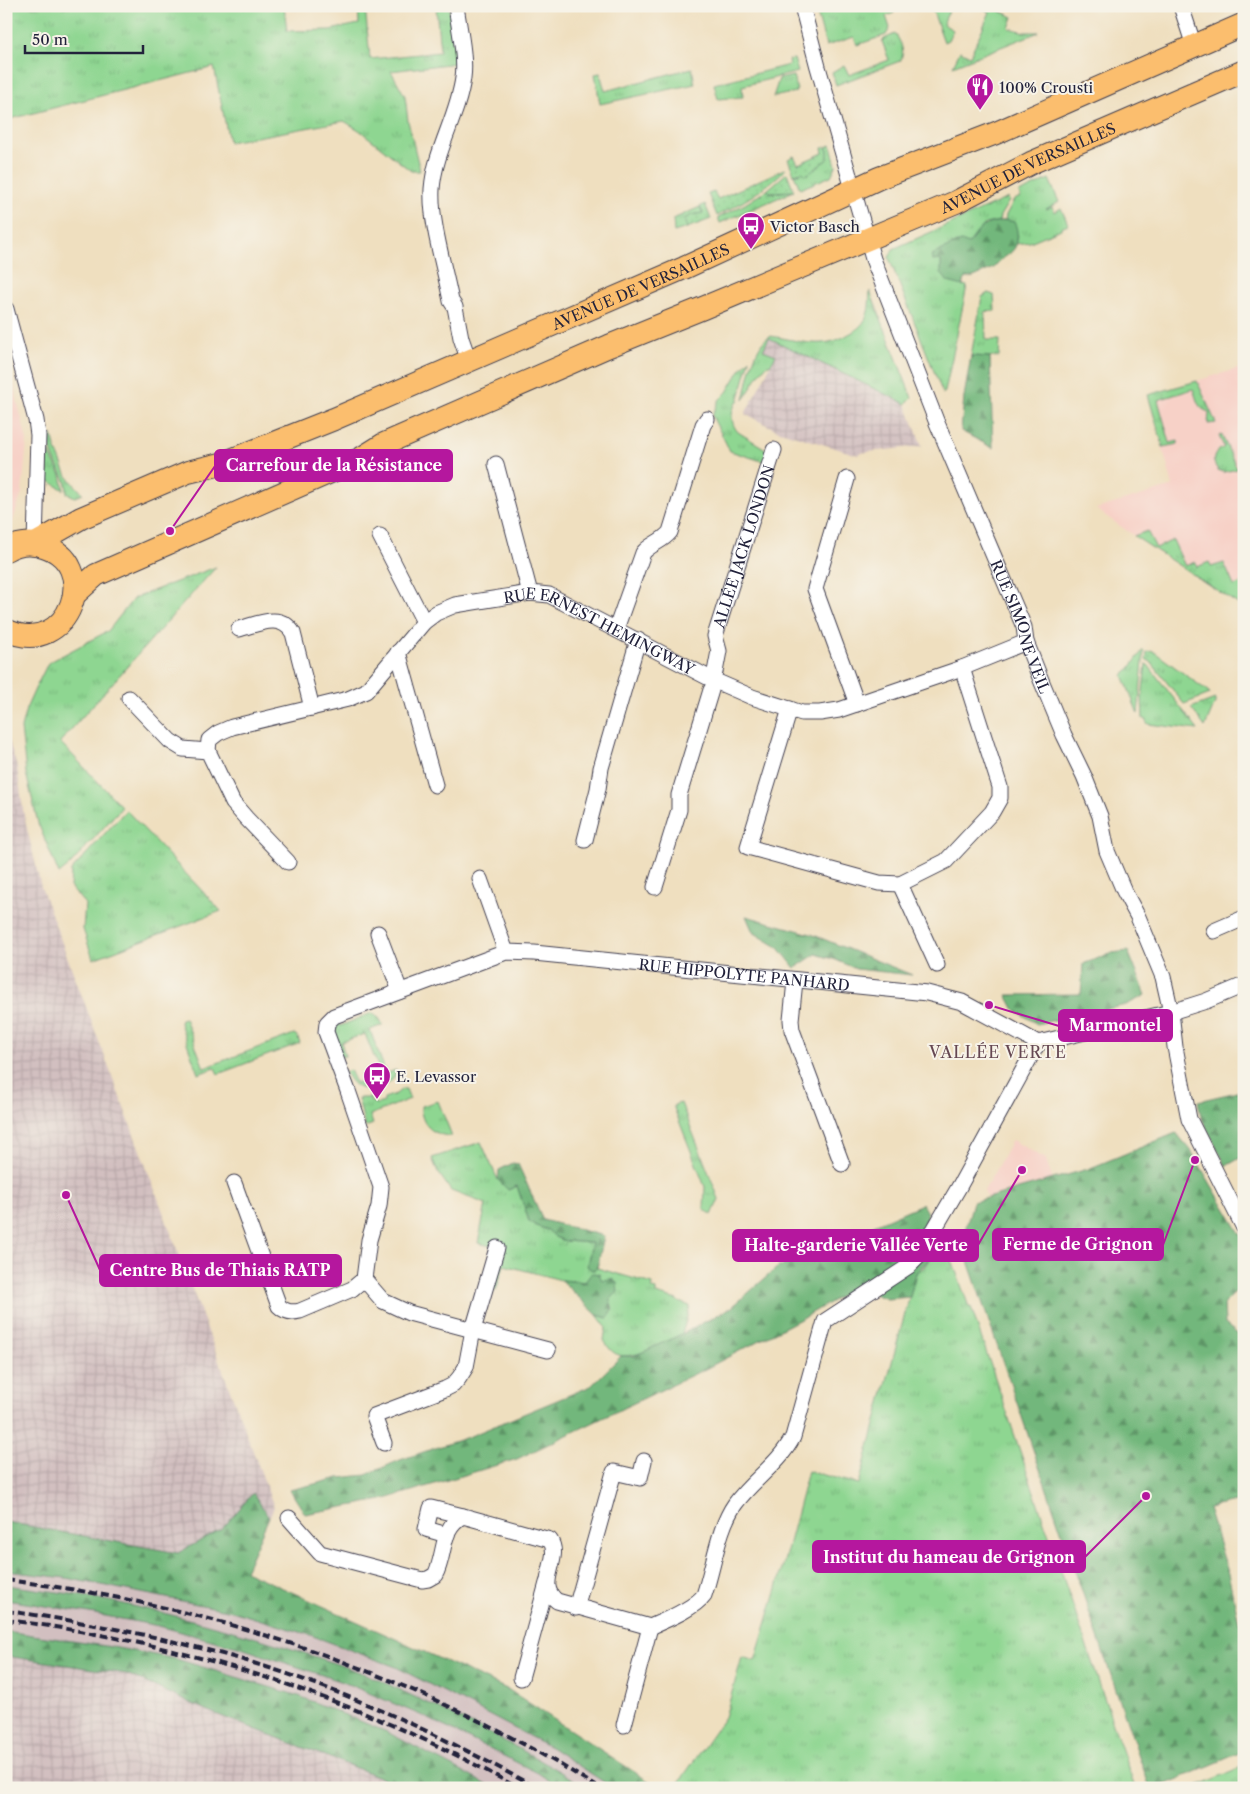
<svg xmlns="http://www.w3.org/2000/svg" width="1250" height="1794" font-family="'Libre Caslon Text',serif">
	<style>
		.built { fill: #f7d1c7 }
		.industrial { fill: url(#industrial-grid) }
		.railway { fill: #d2bfc0 }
		.grass { fill: url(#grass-tufts); stroke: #587c66 }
		.forest { fill: url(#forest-firs); stroke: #4a6c5b }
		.garden { fill: url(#garden-dots); stroke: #587c66 }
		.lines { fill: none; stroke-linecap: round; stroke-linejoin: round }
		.street-casing { stroke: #413e4f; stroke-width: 17 }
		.primary-casing { stroke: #413e4f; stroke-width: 24 }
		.street { stroke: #fff; stroke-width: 15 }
		.primary { stroke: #fbbe6e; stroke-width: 22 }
		.rail { stroke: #22223b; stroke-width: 4; stroke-dasharray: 8 4; stroke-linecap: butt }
		.labels { text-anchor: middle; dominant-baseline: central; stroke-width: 4; stroke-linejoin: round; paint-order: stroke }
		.poi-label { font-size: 15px; fill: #22223b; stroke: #f7f3e8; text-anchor: start }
		.street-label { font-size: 15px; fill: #22223b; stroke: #f7f3e8 }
		.neighbourhood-label { font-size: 16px; letter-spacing: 1px; fill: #654752; stroke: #f7f3e8 }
		.leader { fill: none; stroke: #b5179e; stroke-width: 2 }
		.callout-dot { fill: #b5179e; stroke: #f7f3e8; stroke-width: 2 }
		.callout { fill: #b5179e; stroke: #b5179e; stroke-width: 2 }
		.callout-label { font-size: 16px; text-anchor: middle; font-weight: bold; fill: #fff }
	</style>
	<defs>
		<pattern id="industrial-grid" width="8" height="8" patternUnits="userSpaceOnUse" patternTransform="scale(1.25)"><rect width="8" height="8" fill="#d2bfc0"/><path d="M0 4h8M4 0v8" fill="none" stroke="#b4a4a6"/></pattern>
		<pattern id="grass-tufts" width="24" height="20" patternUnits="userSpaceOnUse" patternTransform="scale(1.25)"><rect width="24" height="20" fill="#8ed691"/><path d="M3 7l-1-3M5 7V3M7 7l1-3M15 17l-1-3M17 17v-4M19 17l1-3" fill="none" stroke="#7ab77e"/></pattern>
		<pattern id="forest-firs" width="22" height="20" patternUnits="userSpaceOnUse" patternTransform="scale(1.25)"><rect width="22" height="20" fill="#72b77b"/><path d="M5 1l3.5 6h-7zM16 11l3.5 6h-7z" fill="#5d9466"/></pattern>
		<pattern id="garden-dots" width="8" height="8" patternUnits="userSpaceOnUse" patternTransform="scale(1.25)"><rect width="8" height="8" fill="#8ed691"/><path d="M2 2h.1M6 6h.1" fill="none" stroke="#7ab77e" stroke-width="1.8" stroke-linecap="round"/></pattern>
	</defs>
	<rect width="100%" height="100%" fill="#f7f3e8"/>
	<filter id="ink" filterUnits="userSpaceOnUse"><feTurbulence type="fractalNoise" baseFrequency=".02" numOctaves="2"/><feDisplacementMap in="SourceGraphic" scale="10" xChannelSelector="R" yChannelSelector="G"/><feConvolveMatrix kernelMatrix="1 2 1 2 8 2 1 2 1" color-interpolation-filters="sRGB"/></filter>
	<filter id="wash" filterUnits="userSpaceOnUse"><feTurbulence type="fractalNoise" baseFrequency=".0096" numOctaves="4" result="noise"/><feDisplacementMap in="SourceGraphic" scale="20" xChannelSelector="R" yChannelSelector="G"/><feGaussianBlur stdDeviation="1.12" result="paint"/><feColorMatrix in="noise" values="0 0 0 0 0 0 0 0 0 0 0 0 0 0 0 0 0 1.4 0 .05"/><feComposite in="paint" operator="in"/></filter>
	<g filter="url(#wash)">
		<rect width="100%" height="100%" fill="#efdfbf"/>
		<path class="built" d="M6,353l21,88 -5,52 -11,34 -5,2z
			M1244,367v241l-90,-58 -58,-41 77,-23 -25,-91z
			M1012,1140l34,19 9,28 -64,21 -7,-17z"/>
		<path class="industrial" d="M769,338l137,66 16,42 -63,7 -1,2 -81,-25 -32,-16 31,-59 -13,-5z
			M6,732l11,35 7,49 17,71 233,620 -30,64 -34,-13 -204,-36z
			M6,1656l120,18 314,114h-434z"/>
		<path class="railway" d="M6,1522l204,36 299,132 150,98h-219l-94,-45 -220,-69 -120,-18z"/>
		<path class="grass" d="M6,6h278l3,25 43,-1 29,-6 -1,-18h7l5,53 70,-7 -4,-46h13l7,57 -65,8 14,25 3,25 12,50h-9l-52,-41 -15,-9 -115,21 -15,-75 -208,53z
			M815,6h76l3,7 -8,3 4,12 -4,7 -29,10 -3,-8 -28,9z
			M931,6h20l-8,18 10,6 -5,10 -4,2z
			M979,6h10l24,11 -4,11 16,4h14l-86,34 7,-15 10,5 20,-44z
			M895,34c6,7 11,20 5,27l-64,24 -4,-13 12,-7 5,10 40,-15 -7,-19 2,-2z
			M794,59l4,13 -56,14 1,11 -25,2 -4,-15 75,-19 -1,-5z
			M692,68l3,16 -95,20 -5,-30 5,-1 5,18z
			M793,76l4,14h-2l1,2 -23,5 6,-18z
			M831,145l5,21 -5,10 -31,13 -6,-15h4l24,-11 6,-12 -2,-4z
			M1049,179l10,23 -13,7 6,-2 3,5 6,-4 7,16 -7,3v2l-31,13 -14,2 2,-9 -13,-14 1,-6 8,-15 7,-3 -2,-4z
			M767,190l3,3 24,-2 -74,32 -2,-5 27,-14z
			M1008,198l1,3 -9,15 -1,5 -14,3 -16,20 -28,15 7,23 19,4 -22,106 -2,2 -54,-136 4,-9z
			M700,207l3,6 -11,2 -6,8 1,5 -13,4 -1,-13z
			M870,291l42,107 -6,6 -137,-66 -6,12 13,5 -6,10h-3l-8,9 -15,26c4,-17 9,-55 26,-64 30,4 51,15 79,-2 8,-4 16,-11 18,-19 3,-8 2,-16 3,-24z
			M988,293l6,2 1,16 -10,1 1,28h14l-1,17 -28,-1 11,-59z
			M750,359l-12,42c-8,9 -8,22 0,31l31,19 -1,12 -38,-12 -18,-35 7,-16 8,-8 13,-22z
			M1197,381l19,42 -8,1 1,-12c-12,-3 -12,-13 -16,-23l-35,11 12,43 8,-2v3l-15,3 -15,-52z
			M52,434l3,13 12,29 16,18 -8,3 -8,-4c1,-21 -24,-38 -15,-59z
			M1222,435l15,34 -13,3 -5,-1c-9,-10 -6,-18 5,-24l-5,-11z
			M48,451l13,24 3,15 -17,-10z
			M1147,531l9,17 17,-8 12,26 10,-4 2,5 12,-5 2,5 13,-4 10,23 10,-4v26l-110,-72z
			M216,567l-156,175 62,65 -52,58 -11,9 -21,-51 -12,-50 -5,-45 5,-19 9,-20 13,-26 60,-32 26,-33z
			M1143,650l1,1 -6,63 -15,-39 5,-4z
			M1153,651l56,41 1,2 -26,10 -34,-43 -4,-1 1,-8z
			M1146,664l2,1 50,65 -50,-6 -3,-5h-2l-1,-21z
			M1215,699v4l-10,24 -14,-19z
			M126,810l95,101 -128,48 -10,-30 2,-25 -15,-17 1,-16z
			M372,1013l7,5 4,7 -13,5 16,43 10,-3c-1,16 -23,24 -38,17 -6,-3 -10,-9 -13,-15l5,-2 6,13 25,-9 -16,-40 -24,8 4,14 -5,1 -7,-24 5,-10 2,3z
			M185,1018l19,50 90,-34 3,2 3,7 -82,31 -3,-6 -17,6 -18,-51 1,-4z
			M402,1089h4l4,10 -40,16 3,9 -8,3 -7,-29h12l1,4 6,2 7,-2v-4l12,-4z
			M438,1101l14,35c-18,0 -32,-11 -31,-30z
			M681,1103l38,96 -7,16 -8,-6 1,-22 -31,-79v-3z
			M481,1142l17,38 10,10 9,-4 12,35 7,5 12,4 7,7 10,4 27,2 -5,22 5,5 5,-2 56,16 -1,5 4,1v4l21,6 2,2 11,4 -8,28c-16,7 -53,31 -69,18 -4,-3 -7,-8 -9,-12l2,-13 -9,-12 11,3 5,-9 -3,-9 2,-3v-18l-10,1 -15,-1 -1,3 -25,-2 -57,-15 -8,26 -4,-1 11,-41 -25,-6 8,-39 -35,-13 -13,-19 -6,-14z
			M949,1252l20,55h2l6,18 158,463h-460l50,-71 17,-60 13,4 22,-73 31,-117 51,13 57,-211 7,-5 8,-11z
			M1244,1766v22h-51z"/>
		<path class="forest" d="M1006,220l8,2c4,6 5,20 0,27 -6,8 -14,9 -20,19 -10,3 -19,11 -29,10l-2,8 -15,-4 -7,-9v-13l-8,1 -1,-6 29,-14 8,3c12,-19 15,-20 37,-24z
			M971,356l19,1 3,91 -32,-17 3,-34z
			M746,916l65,18 101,41 -56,-6 -20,-9 -20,-6 -21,14 -16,-20 -26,-16z
			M1128,951l18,44 -20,10 -89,19 -22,-14 -8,-15 74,-1 2,-30 29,-11z
			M1244,1087v69l-18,10 -25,-49 -3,-16 43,-10 -1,-3z
			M1176,1133l14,16 54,91v45l-20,18 1,21 19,15v161l-36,8 19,61 12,53 5,2v127l-87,37h-7l-191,-553 5,-1 9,-32 115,-33z
			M513,1163l5,1 25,56 61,16 -7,32 -5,2 -5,-4 5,-23 -27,-2 -10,-4 -7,-7 -12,-4 -7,-5 -12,-35 -9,4 -10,-10 1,-10z
			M922,1204l5,9 4,44 -15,16 -6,24 -23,2 -31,-12 -46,27 -103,54 -190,91 -135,41 -77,14 -15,-24 49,-12 27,-3 34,-15 68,-23 123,-51 30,-30h13l48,-22 50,-27 46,-40z
			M593,1273l6,1 3,6 10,-1 5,4 1,9 -8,8c1,8 4,11 -2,18l-11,-3 -36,-35 24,2 5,-8z
			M253,1493l16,24 -24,54 264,119 150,98h-46l-61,-40 -156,-81 -83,-31 -81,-25 -166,-33 -60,-7v-49l172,31 44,-24z
			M6,1585c28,4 55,7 83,12 94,18 186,44 276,77 20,8 39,18 58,27 56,26 111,54 164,87h-27l-22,-15 -113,-56 -82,-35 -102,-34 -82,-22 -75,-14 -78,-12z
			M6,1631l106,16 64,12 123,37 88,36 106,56h-94l-22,-12 -169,-65 -81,-37 -121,-18z"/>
		<path class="garden" d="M826,147l2,4v8c-8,5 -14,12 -22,16l-4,-3 -8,2 -6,-15 6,-3 4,8 25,-11 -1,-5z
			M784,169l1,1c-20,19 -44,34 -68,46l-9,-22 6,-2 4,7z
			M787,173l7,18 -25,1 -2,-2z
			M705,204l6,15 -24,9 -3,-9 8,-4 11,-2 -3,-6z"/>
	</g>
	<g filter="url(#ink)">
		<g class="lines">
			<defs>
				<g id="street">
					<path d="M456,6c3,22 10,51 7,72 -5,38 -28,72 -31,111 -2,32 13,80 19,112l4,6 6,31 8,23"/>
					<path id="s1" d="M802,6l16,61 55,192 64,164 87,204 2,15 15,38 23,55 20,41 16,40 7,35 17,40 14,26 25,60 8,35 4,35 14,72 55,109"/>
					<path d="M1181,6l13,40"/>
					<path d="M6,309l30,111 2,15 -3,109"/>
					<path d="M496,464l34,129"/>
					<path d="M847,479l-32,110 42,115"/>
					<path d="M380,536l44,86"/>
					<path d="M239,629c19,-5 42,-17 54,4l19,75"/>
					<path d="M616,629l27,-76c7,-9 19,-11 27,-21l33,-107 4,-6"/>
					<path d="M398,652l37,133"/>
					<path id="s2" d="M715,672l4,-21 -4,-15 59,-186"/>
					<path d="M129,698l41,43 13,8 25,2 25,52 13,15 42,44"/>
					<path d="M790,709l-42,138 131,36 21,1 46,-23 46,-49 8,-14v-11l-38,-119"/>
					<path id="s3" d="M208,751l1,-11 9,-7 14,-6 116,-28 18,-8 58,-69 12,-9 19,-8 75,-12 19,2 164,85 39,17 50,16h18l19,-3 123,-42 64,-26"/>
					<path d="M585,840l13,-51 3,-21 37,-128"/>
					<path d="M480,879l26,73"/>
					<path d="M900,884l37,81"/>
					<path d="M655,887l24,-77v-15l32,-105"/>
					<path d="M1214,931l30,-13"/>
					<path d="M378,933l22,58"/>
					<path d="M795,981l-4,39 1,10 50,134"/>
					<path id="s4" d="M234,1183l45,123c6,6 13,7 21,5l52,-22 12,-10 5,-39 10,-34 2,-19 -33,-96 -22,-59 1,-9 7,-7 172,-64 28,1 393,40 35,9 76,41 133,-31 35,-11 38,-16"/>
					<path d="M364,1279l19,22 26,12 139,37"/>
					<path d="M384,1443l-10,-27 71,-27 8,-4 6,-7 7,-11 7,-37 24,-82"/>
					<path d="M289,1518l31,35 102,27 6,-1 7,-4c11,-20 5,-48 28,-59l87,24c13,19 -16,44 7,61l93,26c16,-7 45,-19 54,-32 10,-29 14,-67 31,-91 17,-24 44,-40 58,-67l32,-116 84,-55 9,-9 41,-70 79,-144"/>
					<path d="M447,1535l-21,-6 5,-21 32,8"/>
					<path d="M576,1608l38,-136 26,6 4,-17"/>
					<path d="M521,1678l26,-95"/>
					<path d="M624,1725l26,-98"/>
				</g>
				<g id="primary">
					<path id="s5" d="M35,544l46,-26 107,-46 33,-8 113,-45 350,-151 195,-90 117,-45 248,-109"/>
					<path d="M6,550c10,-6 23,-8 34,-5 65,16 29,116 -34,85"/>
					<path id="s6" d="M75,594l21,-19 264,-116 24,-15 225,-98 94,-38 253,-106 77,-40 211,-91"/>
				</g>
			</defs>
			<use href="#street" class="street-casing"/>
			<use href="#primary" class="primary-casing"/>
			<use href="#street" class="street"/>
			<use href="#primary" class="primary"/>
			<path class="rail" d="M6,1580c211,25 413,96 593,208
				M6,1611c76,10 153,25 227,46 106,30 207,77 303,131
				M6,1620c179,22 355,79 512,168"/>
		</g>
	</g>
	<defs>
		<symbol id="restaurant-pin" viewBox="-11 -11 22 30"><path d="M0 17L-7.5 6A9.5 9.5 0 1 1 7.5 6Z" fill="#b5179e" stroke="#f7f3e8"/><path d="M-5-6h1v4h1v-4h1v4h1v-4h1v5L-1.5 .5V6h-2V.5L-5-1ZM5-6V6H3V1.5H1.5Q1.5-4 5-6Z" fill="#fff"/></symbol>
		<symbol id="bus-pin" viewBox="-11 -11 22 30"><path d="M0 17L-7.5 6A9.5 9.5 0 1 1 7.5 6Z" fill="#b5179e" stroke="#f7f3e8"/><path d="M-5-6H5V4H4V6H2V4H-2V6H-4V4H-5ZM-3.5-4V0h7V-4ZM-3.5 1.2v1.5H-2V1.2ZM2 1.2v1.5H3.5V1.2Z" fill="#fff"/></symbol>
	</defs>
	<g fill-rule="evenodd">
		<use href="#restaurant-pin" x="964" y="71" width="32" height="43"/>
		<use href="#bus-pin" x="735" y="210" width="32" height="43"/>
		<use href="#bus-pin" x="361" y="1060" width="32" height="43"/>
	</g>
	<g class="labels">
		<g class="poi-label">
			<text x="999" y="87">100% Crousti</text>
			<text x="770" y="226">Victor Basch</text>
			<text x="396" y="1076">E. Levassor</text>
		</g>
		<g class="street-label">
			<text stroke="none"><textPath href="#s6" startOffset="1046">AVENUE DE VERSAILLES</textPath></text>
			<text stroke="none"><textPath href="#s5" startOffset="659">AVENUE DE VERSAILLES</textPath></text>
			<text stroke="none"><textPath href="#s2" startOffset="131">ALLÉE JACK LONDON</textPath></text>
			<text stroke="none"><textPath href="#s1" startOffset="659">RUE SIMONE VEIL</textPath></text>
			<text stroke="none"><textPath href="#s3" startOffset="456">RUE ERNEST HEMINGWAY</textPath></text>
			<text stroke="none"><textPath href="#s4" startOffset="926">RUE HIPPOLYTE PANHARD</textPath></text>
		</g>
		<g class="neighbourhood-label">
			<text x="998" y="1052">VALLÉE VERTE</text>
		</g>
	</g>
	<path class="leader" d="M170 531L215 466M989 1005L1059 1026M1195 1160L1163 1245M1022 1170L978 1245M66 1195L100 1270M1146 1496L1085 1557"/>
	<g class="callout-dot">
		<circle cx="170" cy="531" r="5"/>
		<circle cx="989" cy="1005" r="5"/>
		<circle cx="1195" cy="1160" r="5"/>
		<circle cx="1022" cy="1170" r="5"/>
		<circle cx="66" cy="1195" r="5"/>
		<circle cx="1146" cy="1496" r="5"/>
	</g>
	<g class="callout">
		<rect x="215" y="450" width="237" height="31" rx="5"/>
		<rect x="1059" y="1010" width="113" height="31" rx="5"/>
		<rect x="993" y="1229" width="170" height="31" rx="5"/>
		<rect x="733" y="1230" width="245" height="31" rx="5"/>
		<rect x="100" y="1255" width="241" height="31" rx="5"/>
		<rect x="813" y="1541" width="272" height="31" rx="5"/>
	</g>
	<g class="callout-label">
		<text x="334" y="471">Carrefour de la Résistance</text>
		<text x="1115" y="1031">Marmontel</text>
		<text x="1078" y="1250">Ferme de Grignon</text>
		<text x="856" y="1251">Halte-garderie Vallée Verte</text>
		<text x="220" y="1276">Centre Bus de Thiais RATP</text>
		<text x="949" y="1563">Institut du hameau de Grignon</text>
	</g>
	<rect width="1250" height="1794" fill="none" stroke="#f7f3e8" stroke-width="25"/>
	<path d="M25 45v8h118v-8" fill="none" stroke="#22223b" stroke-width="2.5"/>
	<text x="32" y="45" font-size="15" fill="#22223b" stroke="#f7f3e8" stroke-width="4" paint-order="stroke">50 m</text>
</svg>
